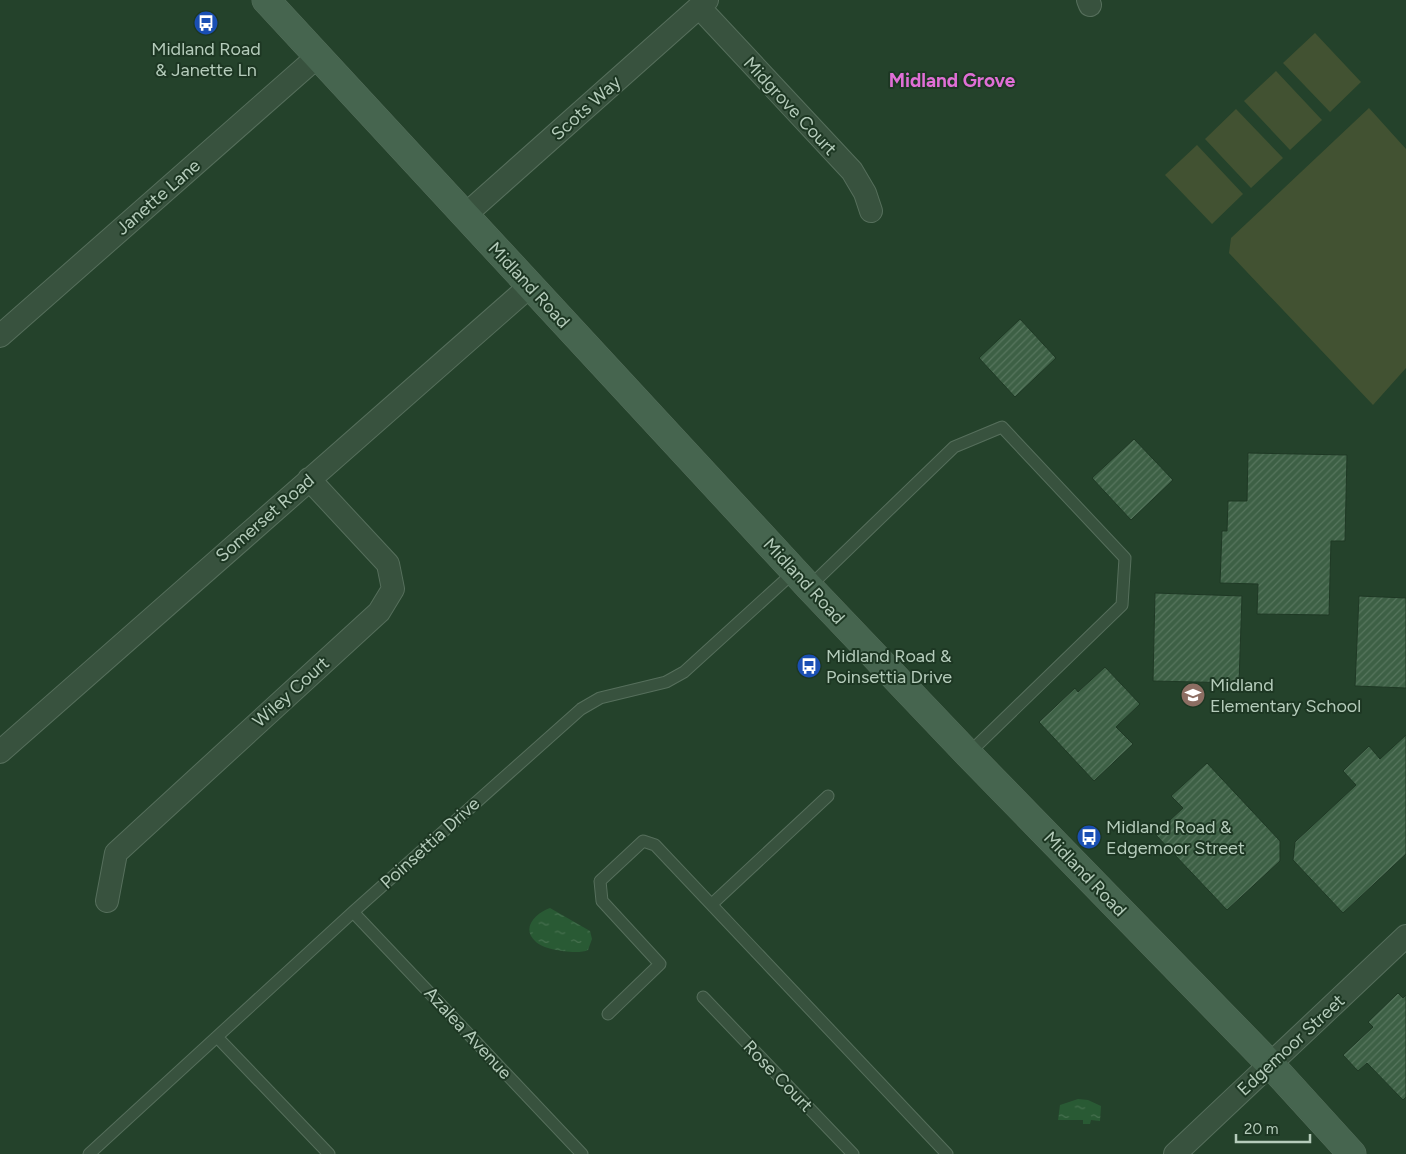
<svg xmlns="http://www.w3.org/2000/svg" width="1406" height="1154" font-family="Figtree,sans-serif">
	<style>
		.green { fill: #425232 }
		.water { fill: url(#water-ripples) }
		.building { fill: url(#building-hatch); stroke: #1f3925 }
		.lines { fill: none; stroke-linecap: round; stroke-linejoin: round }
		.service-casing { stroke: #566f5c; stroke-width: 13 }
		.minor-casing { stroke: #566f5c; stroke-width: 24 }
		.secondary-casing { stroke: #566f5c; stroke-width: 29 }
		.service { stroke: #38523e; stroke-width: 11 }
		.minor { stroke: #38523e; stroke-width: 22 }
		.secondary { stroke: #46654f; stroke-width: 28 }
		.labels { text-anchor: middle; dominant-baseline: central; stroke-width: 4; stroke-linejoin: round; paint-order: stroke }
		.poi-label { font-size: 18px; fill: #b5ccbb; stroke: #1d3723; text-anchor: start }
		.street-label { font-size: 18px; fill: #b5ccbb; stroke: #1d3723 }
		.neighbourhood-label { font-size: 19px; font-weight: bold; fill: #e06fd6; stroke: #1d3723 }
	</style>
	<defs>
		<pattern id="water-ripples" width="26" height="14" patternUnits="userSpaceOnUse" patternTransform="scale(1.25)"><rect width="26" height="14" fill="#295a34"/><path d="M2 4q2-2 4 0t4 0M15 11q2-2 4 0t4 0" fill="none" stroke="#46704f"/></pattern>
		<pattern id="building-hatch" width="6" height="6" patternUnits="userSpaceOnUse" patternTransform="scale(1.25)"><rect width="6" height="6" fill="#3d6045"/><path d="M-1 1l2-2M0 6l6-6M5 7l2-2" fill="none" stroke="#57765e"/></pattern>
	</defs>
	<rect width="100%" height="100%" fill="#24422b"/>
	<path class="green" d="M1315,33l46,49 -31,30 -47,-49z
		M1276,71l46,49 -32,30 -46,-49z
		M1369,108l37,41v219l-33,37 -144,-152 2,-15z
		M1236,109l47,49 -32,30 -46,-49z
		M1197,145l46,49 -31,30 -47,-49z"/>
	<path class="water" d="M550,908l40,23 2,8 -4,11c-10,5 -44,0 -52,-8 -16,-14 0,-29 14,-34z
		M1078,1099l10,1 13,6 -1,15 -9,-1 -1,4h-7v-4h-25l2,-15z"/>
	<path class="building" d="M1020,319l36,39 -41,39 -36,-39z
		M1134,439l39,41 -42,40 -39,-42z
		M1248,453l99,2 -2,86h-14l-2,74 -72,-1 1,-30 -38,-1 2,-52h5l1,-30h19z
		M1155,593l87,3 -3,87 -86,-2z
		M1359,596l47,2v90l-51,-2z
		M1105,667l35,37 -24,23 17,17 -39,37 -55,-59 36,-34 3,4z
		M1406,735v119l-63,59 -50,-53 2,-18 61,-57 -13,-14 26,-25 11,13z
		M1207,763l73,78v20l-53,49 -72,-76 28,-26 -12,-12z
		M1398,993l5,5 3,-3v102l-3,3 -36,-37 -9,8 -15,-16 30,-28 -5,-5z"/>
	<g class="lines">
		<defs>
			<path id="service" d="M809,587l145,-140 48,-20 123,131 -3,47 -154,149
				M712,904l116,-108
				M353,912l229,242
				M703,997l150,157
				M608,1014l52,-50 -58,-63 -2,-20 43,-40 12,4 292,309
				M217,1037l112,117
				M89,1154l264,-242 228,-203 19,-11 66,-16 18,-10 110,-100"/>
			<path id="minor" d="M1088,0l2,5
				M699,7l153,164 13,22 6,18
				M464,216l243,-216
				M0,336l317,-279
				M0,752l530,-466
				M107,901l9,-48 263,-241 14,-23 -5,-25 -79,-85
				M1175,1154l231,-218"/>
			<path id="secondary" d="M266,0l543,587 159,167 303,311 81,89"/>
		</defs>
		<use href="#service" class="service-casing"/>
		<use href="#minor" class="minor-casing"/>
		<use href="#secondary" class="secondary-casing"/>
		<use href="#service" class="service"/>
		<use href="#minor" class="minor"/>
		<use href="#secondary" class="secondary"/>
	</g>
	<defs>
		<symbol id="bus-disc" viewBox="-11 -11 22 22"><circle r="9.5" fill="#1a4fb4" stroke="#1d3723"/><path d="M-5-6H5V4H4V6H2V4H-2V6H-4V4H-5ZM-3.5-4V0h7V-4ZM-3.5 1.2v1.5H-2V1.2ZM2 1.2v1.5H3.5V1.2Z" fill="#fff"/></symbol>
		<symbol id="school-disc" viewBox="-11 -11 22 22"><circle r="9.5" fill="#8d6e63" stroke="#1d3723"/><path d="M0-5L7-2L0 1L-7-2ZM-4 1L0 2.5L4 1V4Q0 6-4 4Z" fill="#fff"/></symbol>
	</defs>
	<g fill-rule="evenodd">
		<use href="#bus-disc" x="192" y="9" width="28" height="28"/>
		<use href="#bus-disc" x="795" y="652" width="28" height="28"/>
		<use href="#school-disc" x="1179" y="681" width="28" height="28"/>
		<use href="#bus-disc" x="1075" y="823" width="28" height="28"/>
	</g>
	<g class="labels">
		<g class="poi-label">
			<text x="206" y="49" text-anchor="middle">Midland Road<tspan x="206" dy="21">&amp; Janette Ln</tspan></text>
			<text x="826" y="656">Midland Road &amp;<tspan x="826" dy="21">Poinsettia Drive</tspan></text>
			<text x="1210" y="685">Midland<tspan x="1210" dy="21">Elementary School</tspan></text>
			<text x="1106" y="827">Midland Road &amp;<tspan x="1106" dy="21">Edgemoor Street</tspan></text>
		</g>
		<g class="street-label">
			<text transform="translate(790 106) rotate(47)">Midgrove Court</text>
			<text transform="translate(586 108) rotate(-42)">Scots Way</text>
			<text transform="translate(158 197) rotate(-41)">Janette Lane</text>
			<text transform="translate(529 285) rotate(47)">Midland Road</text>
			<text transform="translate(265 518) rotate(-41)">Somerset Road</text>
			<text transform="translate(804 581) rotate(47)">Midland Road</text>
			<text transform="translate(291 692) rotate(-42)">Wiley Court</text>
			<text transform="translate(430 843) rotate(-42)">Poinsettia Drive</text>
			<text transform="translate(1085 874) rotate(46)">Midland Road</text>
			<text transform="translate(468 1033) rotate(47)">Azalea Avenue</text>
			<text transform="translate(1291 1045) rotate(-43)">Edgemoor Street</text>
			<text transform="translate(778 1076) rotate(46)">Rose Court</text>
		</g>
		<g class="neighbourhood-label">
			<text x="952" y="80">Midland Grove</text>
		</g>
	</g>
	<path d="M1236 1134v8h74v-8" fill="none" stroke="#b5ccbb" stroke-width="2.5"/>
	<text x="1244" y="1134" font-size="15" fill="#b5ccbb" stroke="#1d3723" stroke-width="4" paint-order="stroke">20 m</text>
</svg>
